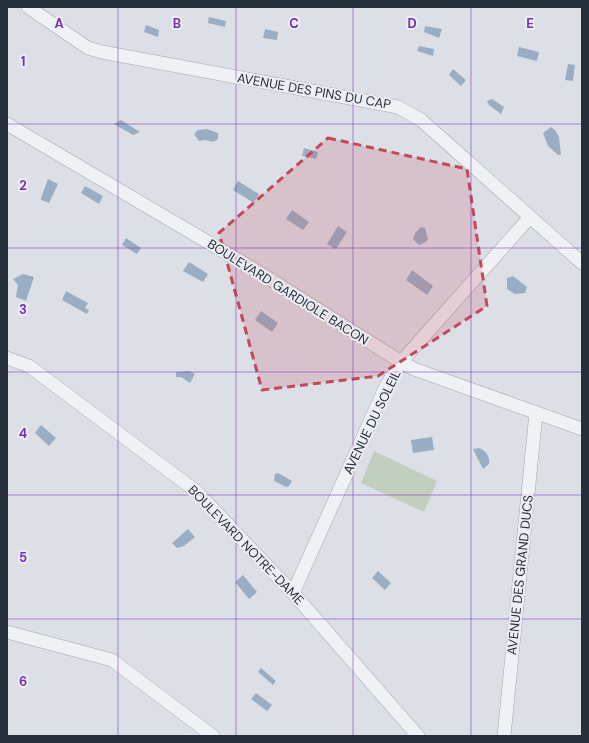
<svg xmlns="http://www.w3.org/2000/svg" width="589" height="743" font-family="'DM Sans',sans-serif">
	<style>
		.green { fill: #c2cfbe }
		.water { fill: #99aec4 }
		.lines { fill: none; stroke-linecap: round; stroke-linejoin: round }
		.minor-casing { stroke: #a2a7af; stroke-width: 14 }
		.minor { stroke: #eff1f4; stroke-width: 13 }
		.marked { fill: #c5475a; fill-opacity: 0.2; stroke: #c5475a; stroke-width: 3; stroke-dasharray: 8 5; stroke-linejoin: round }
		.grid { fill: none; stroke: #7b2cbf; stroke-width: 1; stroke-opacity: 0.55 }
		.labels { text-anchor: middle; dominant-baseline: central; stroke-width: 4; stroke-linejoin: round; paint-order: stroke }
		.street-label { font-size: 13px; fill: #272e3b; stroke: #ebeff3 }
		.grid-label { font-size: 13px; text-anchor: middle; font-weight: bold; fill: #7b2cbf; stroke: #ebeff3; stroke-width: 4; stroke-linejoin: round; paint-order: stroke }
	</style>
	<rect width="100%" height="100%" fill="#dce0e6"/>
	<path class="green" d="M374,451l63,30 -13,31 -63,-29z"/>
	<path class="water" d="M209,17l17,4 -1,6 -17,-4z
		M146,25l13,5 -1,7 -14,-5z
		M425,26l17,3 -3,9 -15,-6z
		M265,29l13,3 -1,8 -14,-2z
		M419,46l15,3 -1,7 -16,-5z
		M519,47l20,5 -2,9 -20,-5z
		M568,64l7,1 -2,16 -8,-1z
		M453,69l13,11 -5,6 -12,-11z
		M492,99l12,8 -3,7 -12,-9 -2,-4z
		M121,120l19,12 -7,3 -19,-11z
		M551,127l4,3 4,7 2,18h-3l-10,-9 -5,-13z
		M207,129l11,4v6l-5,3 -7,-2 -7,1 -5,-7 4,-4z
		M304,148l14,4 -2,7 -14,-3z
		M48,179l10,5 -9,19 -8,-3v-2z
		M238,181l21,13 -5,9 -21,-13z
		M85,186l18,10 -4,8 -18,-11z
		M292,210l17,12 -6,8 -17,-11z
		M338,226l9,6 -11,17 -9,-5z
		M421,227l4,1 3,11 -2,3 -7,3 -6,-6 2,-6z
		M126,238l15,10 -4,6 -15,-9z
		M189,262l19,12 -5,8 -20,-11z
		M412,270l21,16 -6,9 -21,-15z
		M23,274l11,3 -8,24 -10,-4 2,-12 -5,-6z
		M513,276l14,11 -2,6 -10,1 -8,-5v-11z
		M66,291l22,12 -3,5 4,2 -2,4 -25,-14z
		M261,311l17,12 -6,9 -17,-12z
		M189,371l6,3 -5,9 -9,-6h-5v-5z
		M41,425l15,13 -7,8 -14,-13z
		M432,437l2,13 -21,3 -2,-13z
		M479,448c7,3 11,8 10,16l-6,5 -10,-20z
		M278,473l14,8 -3,5 -3,1 -12,-6 1,-7z
		M188,529l7,8 -11,9 -7,2 -5,-5z
		M378,571l13,12 -6,7 -13,-12z
		M243,575l14,17 -8,7 -14,-17z
		M261,668l15,13 -3,4 -15,-13z
		M256,693l16,12 -5,6 -16,-12z"/>
	<g class="lines">
		<defs>
			<path id="minor" d="M28,7l60,41 14,4 296,55 23,13 161,143
				M7,124l255,150 139,88 13,7 168,60
				M7,358l22,8 167,125 97,102 125,143
				M293,593l92,-205 16,-26 129,-145
				M7,632l105,28 101,76
				M504,736l32,-323"/>
		</defs>
		<use href="#minor" class="minor-casing"/>
		<use href="#minor" class="minor"/>
	</g>
	<path class="marked" d="M328,138l139,31 20,137 -109,70 -116,14 -43,-157z"/>
	<path class="grid" d="M118,7v729M236,7v729M353,7v729M471,7v729M7,124h575M7,248h575M7,372h575M7,495h575M7,619h575"/>
	<g class="labels">
		<g class="street-label">
			<text transform="translate(314 91) rotate(10)">AVENUE DES PINS DU CAP</text>
			<text transform="translate(288 292) rotate(32)">BOULEVARD GARDIOLE BACON</text>
			<text transform="translate(372 422) rotate(-64)">AVENUE DU SOLEIL</text>
			<text transform="translate(246 545) rotate(46)">BOULEVARD NOTRE-DAME</text>
			<text transform="translate(520 575) rotate(-84)">AVENUE DES GRAND DUCS</text>
		</g>
	</g>
	<g class="grid-label">
		<text x="59" y="28">A</text>
		<text x="177" y="28">B</text>
		<text x="294" y="28">C</text>
		<text x="412" y="28">D</text>
		<text x="530" y="28">E</text>
		<text x="23" y="66">1</text>
		<text x="23" y="190">2</text>
		<text x="23" y="314">3</text>
		<text x="23" y="438">4</text>
		<text x="23" y="562">5</text>
		<text x="23" y="686">6</text>
	</g>
	<rect width="589" height="743" fill="none" stroke="#272e3b" stroke-width="16"/>
</svg>
